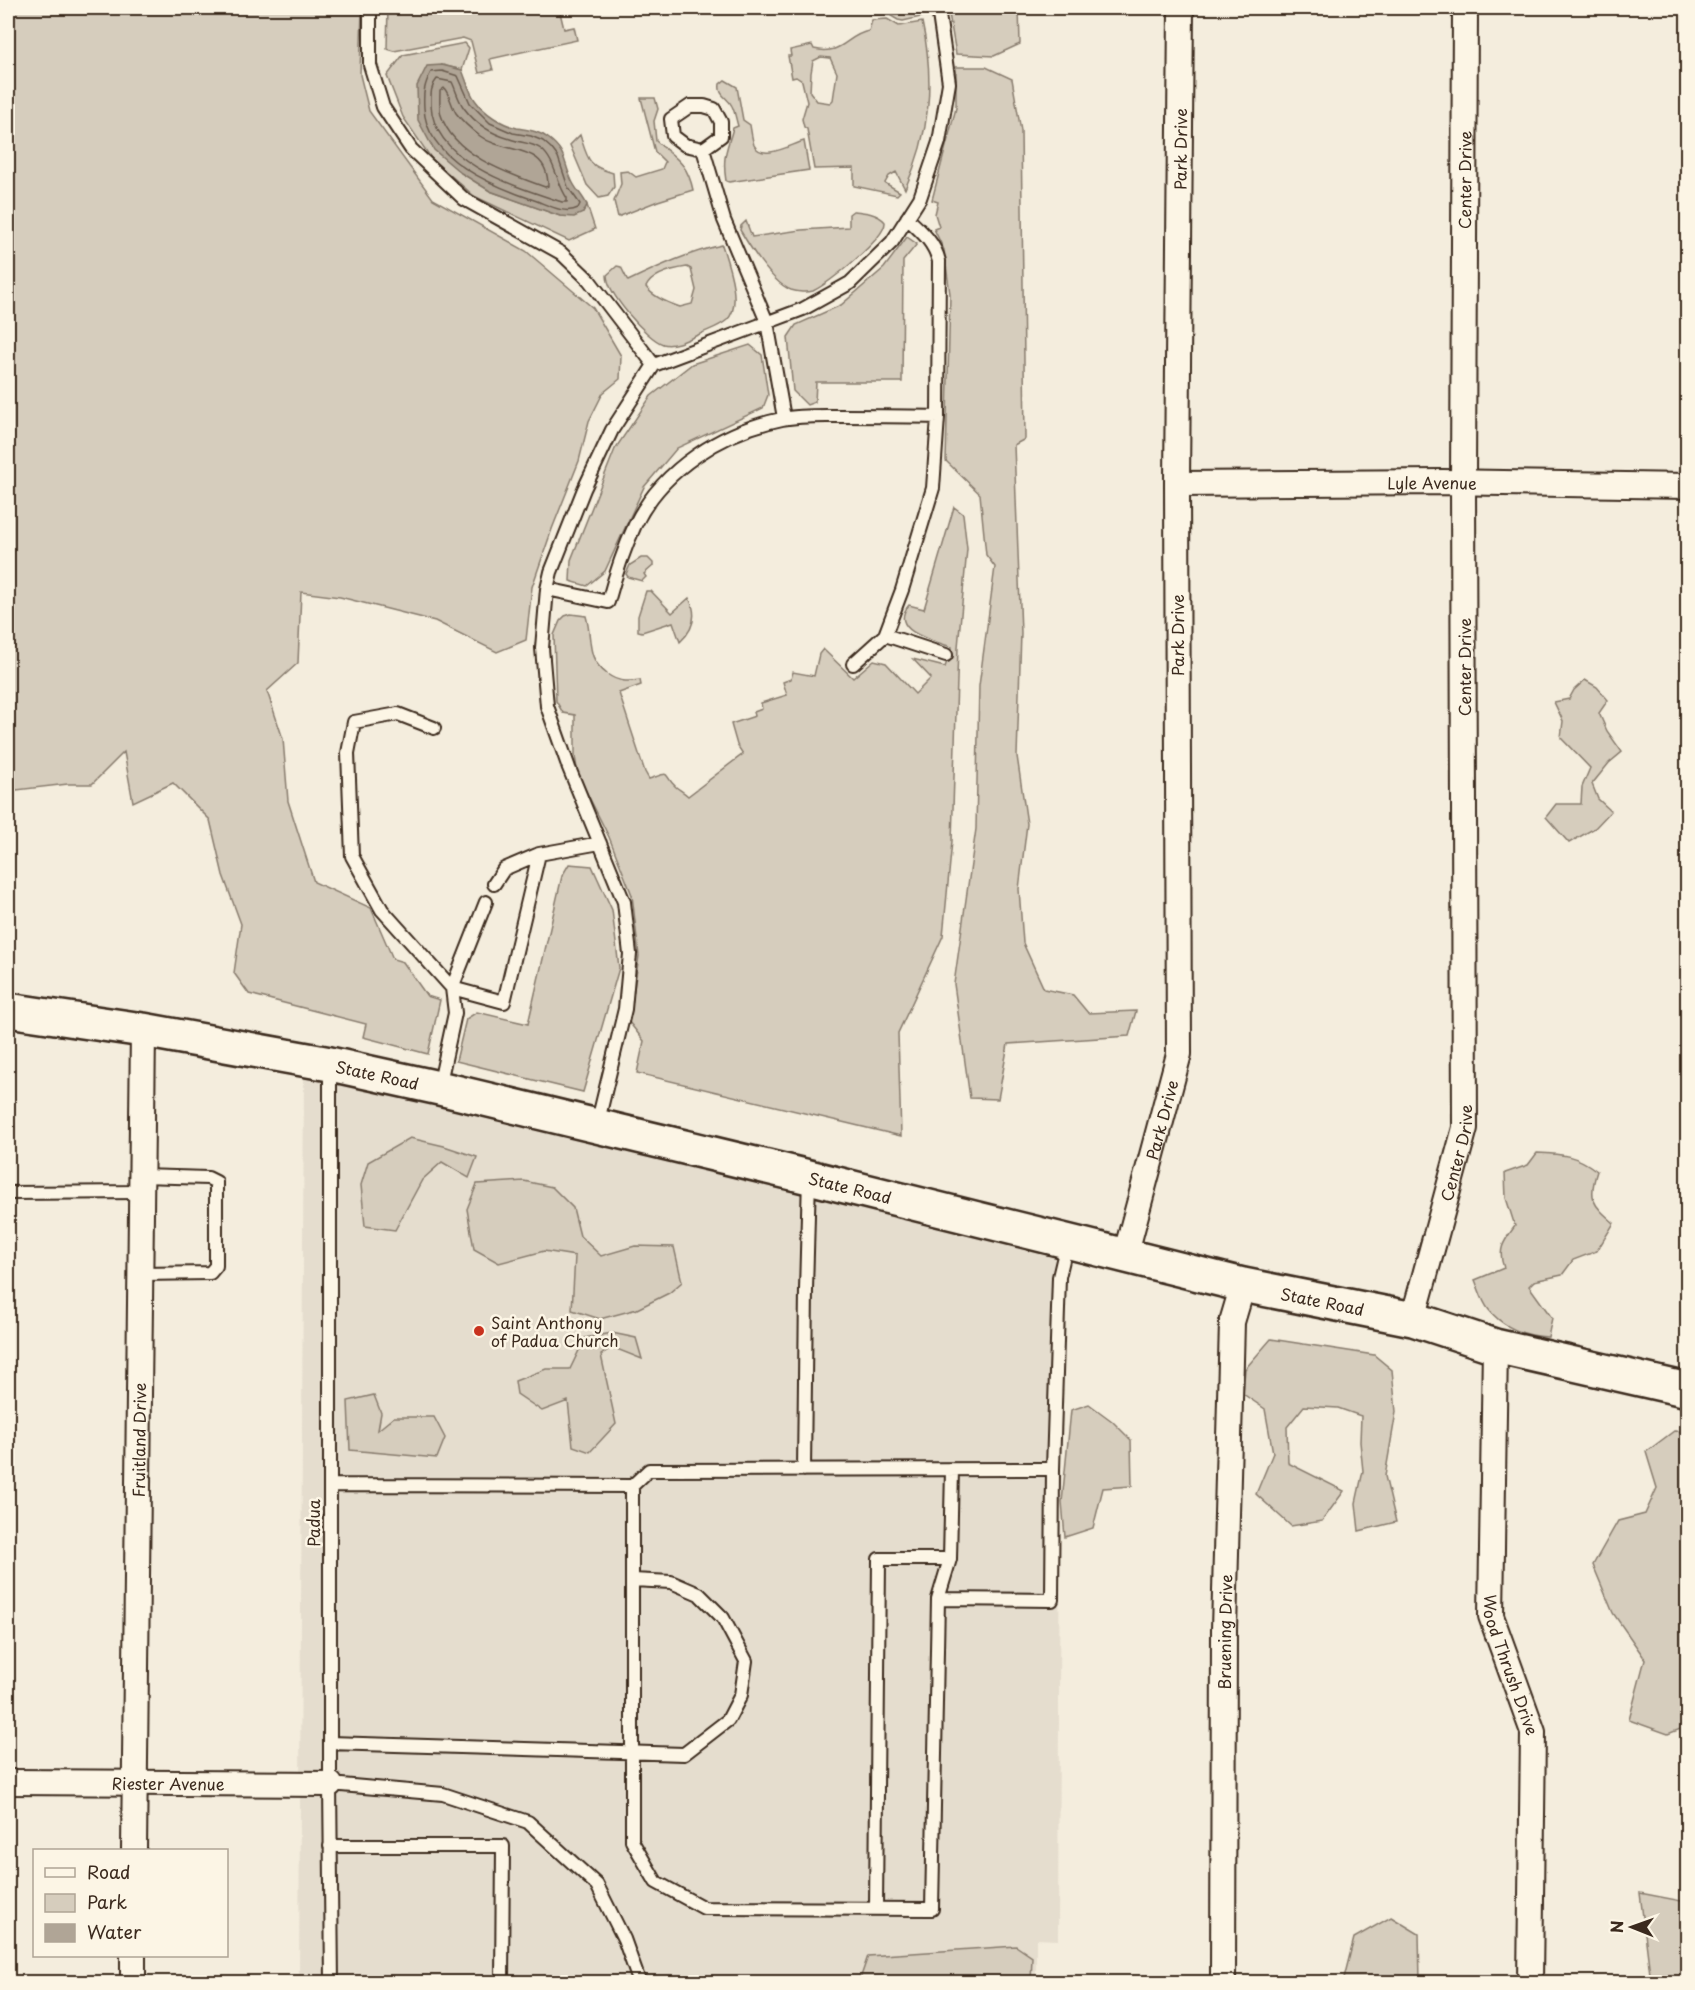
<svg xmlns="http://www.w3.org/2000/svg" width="1695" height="1990" font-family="'Playpen Sans',sans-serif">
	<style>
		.built { fill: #e5ddce }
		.green { fill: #d6cdbd; stroke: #887c6e; stroke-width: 1.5; fill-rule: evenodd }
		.water { fill: #b0a596; stroke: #817466; stroke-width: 1.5 }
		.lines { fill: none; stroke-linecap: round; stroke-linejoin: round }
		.shore { stroke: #6a5b4e; stroke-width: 1.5 }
		.service-casing { stroke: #3b2a1e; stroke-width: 16 }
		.minor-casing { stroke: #3b2a1e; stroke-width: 28 }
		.secondary-casing { stroke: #3b2a1e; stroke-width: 38 }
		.service { stroke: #fcf5e5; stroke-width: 12 }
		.minor { stroke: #fcf5e5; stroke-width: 24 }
		.secondary { stroke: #fcf5e5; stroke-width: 33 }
		.poi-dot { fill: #c8321e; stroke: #fcf5e5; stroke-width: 2 }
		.labels { text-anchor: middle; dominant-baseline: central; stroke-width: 5; stroke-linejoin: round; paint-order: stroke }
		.street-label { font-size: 16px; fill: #3b2a1e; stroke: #fcf5e5 }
		.poi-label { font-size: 16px; fill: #3b2a1e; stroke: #fcf5e5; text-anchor: start }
	</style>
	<rect width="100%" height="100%" fill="#f4eddd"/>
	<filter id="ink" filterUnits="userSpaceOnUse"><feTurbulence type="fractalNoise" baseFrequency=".0167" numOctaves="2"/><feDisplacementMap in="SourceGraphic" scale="12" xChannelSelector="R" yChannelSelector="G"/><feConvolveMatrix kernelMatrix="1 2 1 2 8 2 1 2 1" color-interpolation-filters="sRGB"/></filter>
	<g filter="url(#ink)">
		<path class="built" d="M304,1067l757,181 -3,692 -22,-1v43h-737z"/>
		<path class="green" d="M8,8h354l-2,67 9,36 64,88 93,52 67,57 28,48 -1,23 -17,14 -14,28 -10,40 -27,68 -20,58 -6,53 -29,12 -62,-31 -95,-24 -39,-5 -3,71 -31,28 16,48 5,62 26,81 57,26 22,51 10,3 24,34 13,4 -12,54 -65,-17 3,-13 -117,-30 -15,-21 7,-49 -18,-49 -13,-55 -37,-37 -40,19 -9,-50 -32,32h-24l-60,7z
			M388,8h171l5,21 10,-2 3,13 -87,19 3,11 -14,3 -8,-32 -8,-3 -69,13 -7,-2z
			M867,8h51l3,9 -18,4 -5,-1 -10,-6 -18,1z
			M948,8h71l1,36 -26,12 -38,-2z
			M887,19l12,7 23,-4c13,59 8,112 -17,167l-9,-17 -7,4 -4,7 15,9 -3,3 -43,-9v-18l-40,1 -7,-40 -3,-2 -2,-8 5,-17 -5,-21 -6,-4 -4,1 -4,-22h3l-1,-6 22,-5 2,4c29,7 32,-14 55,-18l3,-11zM821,57l9,1 7,15 -4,27 -3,3 -13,-2 -7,-9 1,-19 2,-12z
			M465,43l4,5 -7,22 -20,-5 19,108 29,18 70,25 23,-3 4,-8 8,24 -26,12 -95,-45 -43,-38 -28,-41 -16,-41 16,-21z
			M956,67h30l26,12 9,52 4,308 -11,6 7,188 -4,123 10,68 -8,65 4,54 21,46 29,6 15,18 48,-2 -7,25 -121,8 -10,55 -28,-1 -16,-114 22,-155 3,-143 16,-119 -9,-12 -6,-61 -34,-33 4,-167 -6,-44 -10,-21 5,-2 -4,-13 3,-12 -6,-2 24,-92z
			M725,80l12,7 6,33 7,5c1,6 2,14 4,20 8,17 38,-1 50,-4l5,29 -80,12 -3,-1c-4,-25 1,-31 7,-53l5,-2c-2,-6 -3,-14 -6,-20 -4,-9 -14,-10 -12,-22z
			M641,98h14l3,11 -4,12 2,20c20,18 31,21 37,49l-35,11 -40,16 -4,-16 7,-17 -1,-12 8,-1 8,6 26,-8 3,-7 -10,-10z
			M580,135c8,24 7,31 33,38l1,14 -6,9 -9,2 -12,-13 -17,-40z
			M853,211c11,1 24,2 32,11 1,16 -56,61 -72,69 -6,2 -16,1 -22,-1 -19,-7 -41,-43 -51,-60l1,-4 5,-5 6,16 49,-7 48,-3v-13z
			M907,237l10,7 -14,17 -1,121h-86l-1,20 -8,3 -14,-14 -5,-54 8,-12 45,-20 43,-37z
			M722,245c6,19 21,60 5,75 -8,7 -19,10 -29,15 -10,4 -23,12 -35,9 -17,-6 -56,-51 -56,-69l10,-9 4,1 7,14c31,-15 62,-29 94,-36zM687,267l4,2 5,21 -4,14 -12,3c-12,-4 -27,-10 -34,-20 7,-14 27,-18 41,-20z
			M750,345l12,10 6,40 -5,13 -86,40 -33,39 -39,84 -18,15 -17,-5 1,-21 44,-111 36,-53 41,-32z
			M954,507l9,7 4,35 -9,98 -6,194 -9,95 -45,97 3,103 -264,-63 7,-32 -15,-19 10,-66 -7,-61 -23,-58 -31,-62 -3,-19v-41l-12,-2 -7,-12 -2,-66 6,-14 5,-5 6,-2 15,2c7,25 -1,41 21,58 11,8 21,8 33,6l1,5 -22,8 26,79 4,7c25,-8 12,-6 27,8 4,3 8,5 12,9l55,-42 -6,-9 -6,-21 24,-8 -1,-4 8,-3 -1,-6 26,-8 -4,-13 8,-3 2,-7 21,4 5,-22 4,-5 30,29 21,-18 12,3 29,31 16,-16 -18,-19 32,8 7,-20c-16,-5 -65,-16 -43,-42l15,4z
			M641,558h7l5,5v3l-9,8 2,3 -4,4 -14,-4 -2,-3 4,-9z
			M646,591h5l21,22 17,-15c9,17 5,31 -9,44l-7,-20 -31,10 -4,-1v-15z
			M1585,680l12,7 11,13 -9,13 8,18 15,21 -13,11 -17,21 6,15 13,12 -16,17 -26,15 -23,-26 10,-13h25l1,-17 8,-19 -29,-30 2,-17 -9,-19 15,-3 5,-9z
			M569,864l23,2 20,44 7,58 -36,124 -127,-31 10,-42 11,-7 51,12 34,-148z
			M410,1138l34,8 33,11 -8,21 -27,-16 -20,18 -27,50 -30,-4 -4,-41 7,-23z
			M1537,1153c25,1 40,2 60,18 -9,28 -5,33 17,52l-17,28 -24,9 -11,15 -28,6 -5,5 23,32 -4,19c-23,-1 -44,-9 -59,-27 -7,-8 -10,-21 -14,-30l29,-12c-7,-19 0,-27 11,-42l-9,-28 -1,-25 23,-8z
			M524,1181l28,6 21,21 7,28 21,20 34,-10 39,1 8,35 -13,11 -32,16 -37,10 -28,-9 3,-54 -31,-5 -45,12 -25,-14 -7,-40 10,-25z
			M612,1333l24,5 6,21 -30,-12 -11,8 15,69 -26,28 -17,-6 -5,-45 -26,10 -25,-17 -2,-13 31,-12h24l15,-31z
			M1271,1339l103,16 18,15 4,42 -11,64 11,46 -37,9 -3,-28 7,-32 -3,-29 1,-26 -23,-8 -34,-2 -17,21 1,36 56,28 -22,30 -31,5 -35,-32 17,-41 -8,-44 -22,-15 2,-25z
			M374,1395l7,18 -3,17 16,-13h40l11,21 -8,20 -87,-8 -2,-49z
			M1089,1404l23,17 19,19 1,46 -29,2 -10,40 -28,9 -3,-35 9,-92z
			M1674,1431l14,1v115l-2,10 2,5v164l-20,8 -39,-14 16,-61 -32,-46 -20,-48 25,-44 27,-7 12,-26 -11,-36z
			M1640,1893l47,9v80h-36z
			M1391,1917l28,17 1,48h-77l11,-44z
			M1016,1946l16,11 -1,25h-172l9,-26z"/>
		<path class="water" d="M442,65l20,5c4,9 7,22 13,30 10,14 26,24 42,28 11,2 22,3 31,10 19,14 15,24 24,43 4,9 11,15 15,24l-4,8 -9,4 -14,-1 -70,-25 -29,-18 -27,-23 -16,-30 -1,-34 10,-20z"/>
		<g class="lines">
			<path class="shore" d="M442,71l16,5 12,27 20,20 23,10 18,3 12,5 8,7 7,9 10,30 12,17 -2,4c-13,7 -30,-3 -44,-8 -41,-14 -108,-41 -110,-92 -1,-15 0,-23 7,-36z
				M437,79l15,3c4,8 6,18 12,26 11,15 28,26 46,31 10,4 22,3 31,10 15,12 15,34 26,49v4h-5c-45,-15 -128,-39 -131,-97 0,-10 -1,-18 6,-26z
				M444,88c6,7 7,17 12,25 6,8 16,17 24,23 25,19 68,6 68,50l-3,1c-36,-13 -92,-32 -104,-72 -2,-7 -1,-17 -1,-24z"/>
			<defs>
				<path id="service" d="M370,8v57l13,42 28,42 53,50 97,54 28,27 65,85
					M690,106h14l10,3 7,13v14l-18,13 -18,-4 -12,-9 -2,-17z
					M703,149l21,71 43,102 17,96
					M547,589l61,13c7,-26 16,-53 27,-77 27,-56 88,-94 147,-106 19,-4 41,-3 60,-3 32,0 64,0 96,1
					M885,635l61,20
					M853,664l32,-29 17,-45 31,-102 5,-71 1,-156c-5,-19 -18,-30 -32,-43
					M434,728l-36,-14 -44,8 -6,31 4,103 30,54 70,78 3,25 -16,74
					M494,884l10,-15 35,-15
					M486,902l-34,86 52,14 35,-148 61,-11
					M330,1066v718l2,198
					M597,1125l28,-116 5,-55 -6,-52 -55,-134 -22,-62 -5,-58 5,-59 4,-17 33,-83 28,-59 42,-65 149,-56 47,-26 42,-41 28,-44 19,-56 10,-59 -11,-75
					M8,1193l134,-1
					M141,1274l69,-1 6,-7v-84l-8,-4 -66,-2
					M804,1470l2,-180 3,-113
					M952,1470l-2,89 -12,40 -6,310 -228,-1 -48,-26 -24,-41v-355l17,-16 404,-1
					M330,1485l302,1
					M938,1599l114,1 1,-131 6,-192 8,-34
					M330,1743l354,11 44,-34 13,-25 5,-34 -23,-43 -24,-24 -28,-12 -38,-2
					M330,1784l113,10 85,28 69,63 27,54 14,39 -1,4
					M330,1846h173l-1,136
					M876,1909l3,-350h71"/>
				<g id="minor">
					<path id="s1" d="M1177,484l266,-2 245,4"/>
					<path id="s2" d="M1125,1256l54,-202 -2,-570 4,-476"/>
					<path id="s3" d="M1413,1319l52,-191 -2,-645 2,-475"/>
					<path id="s4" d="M1495,1346l-4,270 42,116 -3,250"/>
					<path id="s5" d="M8,1782l322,2"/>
					<path id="s6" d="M134,1850l9,-820"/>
					<path d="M133,1982v-26"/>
					<path id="s7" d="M1223,1982l1,-352 8,-308 11,-37"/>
				</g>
				<g id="secondary">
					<path id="s8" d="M8,1010l135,20 187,34 109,24 370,89 434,108 170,34 82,27 193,44"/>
				</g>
			</defs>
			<use href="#service" class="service-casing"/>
			<use href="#minor" class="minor-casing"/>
			<use href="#secondary" class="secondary-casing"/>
			<use href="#service" class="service"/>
			<use href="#minor" class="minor"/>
			<use href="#secondary" class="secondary"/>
		</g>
	</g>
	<circle class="poi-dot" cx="479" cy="1331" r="6"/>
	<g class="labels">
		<g class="street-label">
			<text stroke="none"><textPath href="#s2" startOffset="1114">Park Drive</textPath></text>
			<text stroke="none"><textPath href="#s3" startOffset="1146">Center Drive</textPath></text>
			<text stroke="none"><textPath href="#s1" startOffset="255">Lyle Avenue</textPath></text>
			<text transform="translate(1177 635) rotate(-90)">Park Drive</text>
			<text transform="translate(1464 667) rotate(-90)">Center Drive</text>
			<text stroke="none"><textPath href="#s8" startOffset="375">State Road</textPath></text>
			<text stroke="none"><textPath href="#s2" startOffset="141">Park Drive</textPath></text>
			<text stroke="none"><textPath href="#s3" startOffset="172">Center Drive</textPath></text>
			<text stroke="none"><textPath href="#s8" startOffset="861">State Road</textPath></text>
			<text stroke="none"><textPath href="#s8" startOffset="1347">State Road</textPath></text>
			<text stroke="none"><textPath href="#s6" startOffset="410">Fruitland Drive</textPath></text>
			<text transform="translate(313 1523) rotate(-90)">Padua</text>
			<text stroke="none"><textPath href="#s7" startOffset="350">Bruening Drive</textPath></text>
			<text stroke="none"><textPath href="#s4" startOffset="322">Wood Thrush Drive</textPath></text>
			<text stroke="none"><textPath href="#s5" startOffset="160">Riester Avenue</textPath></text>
		</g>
		<g class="poi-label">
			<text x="491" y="1322">Saint Anthony<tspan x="491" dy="18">of Padua Church</tspan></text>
		</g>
	</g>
	<rect width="1695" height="1990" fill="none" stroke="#fcf5e5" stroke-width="30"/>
	<rect x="15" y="15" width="1665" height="1960" fill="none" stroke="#3b2a1e" stroke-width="2" filter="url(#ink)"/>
	<rect x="33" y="1849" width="195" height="108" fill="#fcf5e5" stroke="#afa495" stroke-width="1.5"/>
	<rect x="45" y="1868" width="30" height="9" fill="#fcf5e5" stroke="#afa495" stroke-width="1.5"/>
	<text x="87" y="1879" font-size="18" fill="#3b2a1e">Road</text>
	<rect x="45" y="1894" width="30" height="18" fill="#d6cdbd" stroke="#afa495" stroke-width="1.5"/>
	<text x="87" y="1909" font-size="18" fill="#3b2a1e">Park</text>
	<rect x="45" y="1924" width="30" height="18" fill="#b0a596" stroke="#afa495" stroke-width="1.5"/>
	<text x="87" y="1939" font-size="18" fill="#3b2a1e">Water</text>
	<g transform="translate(1632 1927) rotate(271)" stroke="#fcf5e5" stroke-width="4.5" paint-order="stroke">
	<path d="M0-4.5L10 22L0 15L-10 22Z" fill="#3b2a1e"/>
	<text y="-9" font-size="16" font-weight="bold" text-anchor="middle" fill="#3b2a1e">N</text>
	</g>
</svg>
